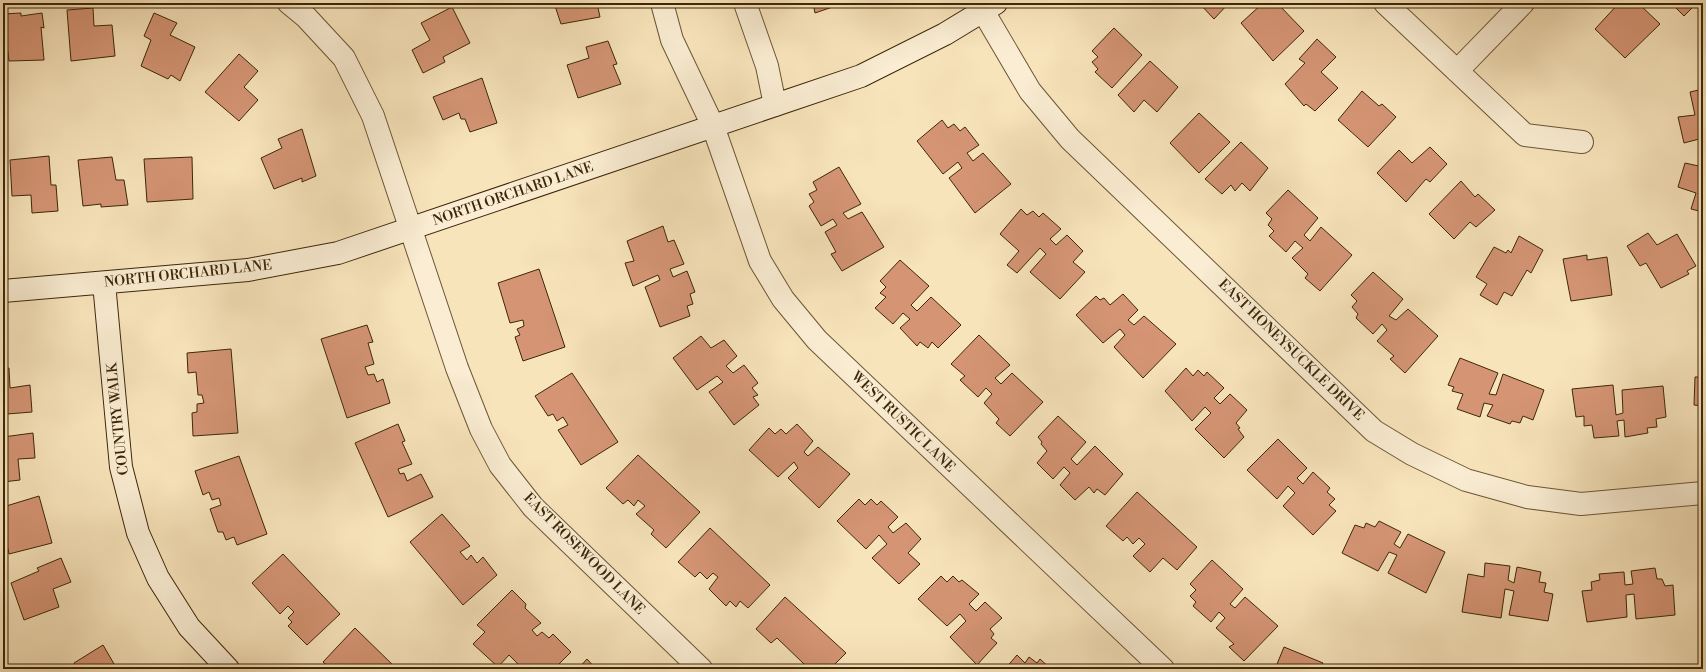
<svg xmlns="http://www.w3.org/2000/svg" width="1706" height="672" font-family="'Libre Bodoni',serif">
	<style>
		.building { fill: #d59575; stroke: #3d2708 }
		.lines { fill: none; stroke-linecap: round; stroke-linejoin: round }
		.street-casing { stroke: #6c5635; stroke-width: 24 }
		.secondary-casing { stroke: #3d2708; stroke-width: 24 }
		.street { stroke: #faedd3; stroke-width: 22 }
		.secondary { stroke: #faedd3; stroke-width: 22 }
		.labels { text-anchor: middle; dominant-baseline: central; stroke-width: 3.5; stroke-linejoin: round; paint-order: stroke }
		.street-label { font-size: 14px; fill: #3d2708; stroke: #faedd3 }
	</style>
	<rect width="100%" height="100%" fill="#f8e4bb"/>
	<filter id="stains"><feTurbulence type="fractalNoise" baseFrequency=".005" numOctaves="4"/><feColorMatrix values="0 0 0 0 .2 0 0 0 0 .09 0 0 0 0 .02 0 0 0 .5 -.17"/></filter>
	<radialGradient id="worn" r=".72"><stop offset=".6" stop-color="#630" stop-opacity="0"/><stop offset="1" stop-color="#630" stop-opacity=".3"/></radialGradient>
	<path class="building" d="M556,3h41l3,14 -39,7 -6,-18h2z
		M813,3h31l-29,10z
		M1199,3h30l-15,16z
		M1263,3h14l27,28 -31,30 -32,-38z
		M1619,3h19l22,21 -35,34 -30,-29z
		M1671,3h26l-13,13z
		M452,7l18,36 -27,14 2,5 -22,11 -11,-23 18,-10 -9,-17z
		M93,8l1,18 18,-1 3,31 -44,5 -4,-51z
		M21,13v3l21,-3 2,15 -3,-1 3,33 -35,1 -3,-23 -3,1v-25z
		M154,13l23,10 -7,12 25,12 -15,34 -9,-6 -3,4 -27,-13 10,-26 -7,-4z
		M1114,28l28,27 -30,33 -17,-16 3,-3 -6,-7 6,-5 -6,-6z
		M1317,39l19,18 -15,15 17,16 -23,23 -9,-7 -2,2 -19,-22 20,-21 -6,-4z
		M608,41l9,23 -4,1 8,19 -43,14 -11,-33 22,-7 -3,-11z
		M239,54l19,17 -14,16 14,13 -19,21 -34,-29z
		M1150,61l28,26 -21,25 -13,-12 -10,12 -16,-17z
		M482,78l15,45 -27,9 -5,-13h-4l-2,-6 -16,7 -10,-23z
		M1703,89v49l-19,5 -6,-26 17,-2 -5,-23z
		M1362,91l17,15 3,-2 14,13 -28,30 -30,-27z
		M1199,113l31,29 -31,31 -29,-30z
		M942,120l6,8 6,-4 6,7 5,-4 14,18 -12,8 6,8 10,-8 28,31 -36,29 -26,-35 13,-10 -4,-6 -15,12 -26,-33z
		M302,129l14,47 -14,6v-4l-28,11 -13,-31 21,-10 -4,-9z
		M1241,142l27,26 -18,23 -8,-8 -7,8 -4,-6 -9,9 -17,-15z
		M1430,147l17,17 -17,18 -4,-3 -20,23 -29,-29 22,-23 13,13z
		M49,156l2,29h5l2,26 -26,2 -1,-18 -19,1 -2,-36z
		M112,157l4,23h8l4,25 -27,2v-3l-18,2 -5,-46z
		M192,157l1,42 -46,3 -3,-43z
		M1685,163l18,4v45l-12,-3 5,-16 -18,-6z
		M839,167l22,37 -18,9 5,6 14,-7 22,35 -42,24 -11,-17 5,-2 -11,-20 12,-7 -4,-6 -12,7 -12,-20 5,-4 -5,-8 8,-4 -4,-8z
		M1461,181l14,16 3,-3 17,16 -19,17 -6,-5 -16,17 -25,-25z
		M1288,190l30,28 -14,17 6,6 11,-14 31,28 -32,36 -15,-13 3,-4 -16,-16 11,-10 -8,-7 -9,11 -17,-16 5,-5 -6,-6 4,-6 -6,-6z
		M1021,209l6,6 6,-4 6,6 4,-4 18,16 -11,10 6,6 11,-10 16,16 -10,11 12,10 -25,27 -30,-27 16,-18 -6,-6 -23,25 -10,-8 12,-14 -19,-17z
		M663,226l5,16 6,-2 10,24 -14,5 3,8 14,-6 8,21 -5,2 3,10 -6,2 3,10 -30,11 -15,-40 15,-7 -2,-5 -25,11 -8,-23 9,-2 -7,-20z
		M1648,233l9,12 20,-11 19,32 -9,5 2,3 -28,14 -15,-25 -6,3 -13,-20z
		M1519,236l24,14 -12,23 -4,-3 -15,26 -8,-4 -7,13 -17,-10 7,-11 -11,-7 18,-30 12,6 2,-3 3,3z
		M1587,255v5l20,-3 5,38 -41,6 -8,-42z
		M900,260l29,26 -18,19 6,6 14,-14 30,28 -23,23 -6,-6 -4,6 -8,-6 -3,4 -17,-18 10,-9 -7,-6 -10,11 -18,-16 11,-11 -6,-4 6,-6 -6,-6z
		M539,269l26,78 -42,14 -8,-24 5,-2 -3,-6 7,-3 -1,-6 -13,3 -12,-40z
		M1373,272l30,27 -14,17 7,4 12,-11 30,27 -33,37 -15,-14 4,-3 -17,-15 10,-11 -5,-6 -9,10 -17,-16 2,-4 -6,-7 5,-6 -6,-6z
		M1123,294l15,16 -10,10 6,5 10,-9 32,28 -33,34 -29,-31 11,-12 -5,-6 -17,14 -27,-28 20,-19 4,4 4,-2 6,7z
		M367,325l6,17 -5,1 6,21 -9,3 3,8 6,-1 3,8 6,-3 7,24 -43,15 -26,-79z
		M979,335l31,30 -15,13 6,6 11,-11 31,29 -33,34 -14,-13 3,-4 -15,-16 8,-9 -6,-6 -8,9 -18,-17 5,-4 -14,-12z
		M701,336l10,12 13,-8 13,16 -11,10 7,7 11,-8 14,18 -6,5 6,7 -5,2 6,8 -25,20 -25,-33 14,-10 -6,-6 -20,14 -24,-32z
		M231,349l7,84 -45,3 -1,-23 5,-1v-8l7,-1 -2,-8h-4l-2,-23 -8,1 -1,-20z
		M1460,358l38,15 -9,21 7,1 7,-21 41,16 -11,30 -10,-4 -3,7 -8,-2 -2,3 -23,-8 6,-11 -9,-2 -4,14 -23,-8 6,-15 -11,-3 2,-4 -6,-2z
		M9,368l1,20 20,-3 2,27 -25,2 -1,-5h-3v-40z
		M1186,368l7,8 5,-6 6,6 3,-4 17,16 -10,10 6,6 10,-10 17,16 -11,13 4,5 -2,1 6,8 -20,21 -29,-29 16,-16 -6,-6 -13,14 -27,-30z
		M572,373l46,69 -37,23 -23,-35 10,-5 -5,-8 -6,4 -4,-7 -5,2 -13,-20z
		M1695,377h8v29l-9,-1z
		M1613,385l3,30 7,-2 -1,-23 41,-4 3,31 -10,2 1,8 -10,1 1,5 -23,4 -1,-17 -7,1 2,15 -25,2 -2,-13 -8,1v-10l-8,1 -4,-28z
		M1058,416l28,26 -15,17 6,6 18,-19 28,28 -18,21 -8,-6 -3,4 -5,-6 -14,13 -15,-15 10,-12 -6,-6 -11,12 -16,-16 10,-12 -6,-7 1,-2 -4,-5z
		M398,424l7,17 -3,1 10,22 -14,5 2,5 4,-1 3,8 14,-7 12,23 -45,20 -33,-74z
		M797,424l16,17 -9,11 4,4 10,-9 32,27 -31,34 -31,-30 10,-10 -4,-6 -16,15 -29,-27 20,-22 6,6 6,-5 5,5z
		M33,433l2,25 -17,1 2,21 -17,2v-45z
		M1278,439l29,29 -10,10 6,6 10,-12 17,16 -3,4 8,7 -6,6 7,6 -23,24 -30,-29 12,-13 -7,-7 -11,13 -30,-29z
		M638,455l62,57 -34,36 -15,-14 3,-4 -18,-16 9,-8 -7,-6 -4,6 -6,-6 -5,4 -17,-16z
		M239,456l28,78 -30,11 -3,-8 -8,3 -3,-8h-5l-8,-23 11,-4 -2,-7 -7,2 -3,-8 -6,3 -8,-24z
		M1137,492l60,55 -20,23 -14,-12 -13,14 -17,-16 12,-12 -6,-6 -6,6 -6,-7 -4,4 -17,-15z
		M39,496l13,47 -43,11 -6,-27v-20z
		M859,499l6,6 6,-6 6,6 4,-4 17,16 -10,10 5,6 13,-10 15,16 -13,14 12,11 -21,20 -27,-26 15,-14 -8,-9 -13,14 -29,-28z
		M442,514l28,32 -10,6 7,8 4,-5 6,8 6,-6 14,18 -34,30 -53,-63z
		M1379,521l22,11 -7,12 6,4 8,-14 37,18 -19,41 -38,-20 9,-18 -8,-3 -11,19 -36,-18 13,-28 9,3 2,-5 9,4z
		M710,528l60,57 -22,23 -8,-7 -4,6 -6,-6 -4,5 -17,-17 9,-12 -5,-4 -6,6 -7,-7 -5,5 -17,-15z
		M283,554l57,60 -33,31 -19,-19 4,-4 -4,-4 6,-6 -6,-6 -8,8 -28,-31z
		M61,558l10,24 -18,7 6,18 -35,13 -13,-37 28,-12 -2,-3z
		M1212,560l31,29 -13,15 5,4 10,-11 33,29 -34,35 -15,-14 5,-3 -18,-16 9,-10 -6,-6 -8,10 -18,-16 3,-4 -6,-6 6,-6 -6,-6z
		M1485,563l25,3 -2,14 6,3 3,-16 24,5 -2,10 7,1 -2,9 9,2 -5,27 -39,-6 5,-24 -9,-2 -4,29 -39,-6 6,-38 16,3z
		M1655,568l2,11h5l3,7 8,-1 2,30 -39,4 -2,-25 -8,1 1,22 -40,5 -5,-31 10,-1 -1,-8 9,-2 -1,-6 25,-2 1,13 8,-1 -2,-13z
		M941,576l6,6 6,-6 6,6 3,-2 17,14 -10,10 7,7 9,-9 17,16 -12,11 4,5 -3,4 6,5 -20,22 -27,-28 16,-16 -6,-7 -13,12 -29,-27z
		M512,590l14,14 -1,4 16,15 -9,7 5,6 5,-4 7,6 4,-4 18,18 -17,17h-31l-14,-14 -11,12 -25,-23 12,-12 -8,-7z
		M785,597l61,56 -16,16h-32l6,-5 -27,-26 -6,5 -15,-14z
		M355,628l42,41h-66l-8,-7z
		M103,645l14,24h-40l-3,-6z
		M1284,647l39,16 -3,6h-45z
		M1017,655l8,8 4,-6 8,6 3,-4 11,10h-46z
		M587,659l9,10h-18z"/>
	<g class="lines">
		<defs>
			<path id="street" d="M289,3l17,14 38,41 29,58 84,252 24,61 19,36 33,42 168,162
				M662,3l10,37 41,86 47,135 23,38 34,41 346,329
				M745,3l22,63 8,39
				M1385,3l140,132 57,7
				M983,11l47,80 40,48 304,292 38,23 54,26 61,17 54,7 122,-11
				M1457,71l66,-68"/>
			<path id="secondary" d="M104,283l17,184 17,66 20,45 31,49 39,42
				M3,291l245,-21 90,-17 523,-177 84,-42 51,-31"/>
		</defs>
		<use href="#street" class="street-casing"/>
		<use href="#secondary" class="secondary-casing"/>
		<use href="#street" class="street"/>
		<use href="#secondary" class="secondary"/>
	</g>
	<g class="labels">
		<g class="street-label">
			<text transform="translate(513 194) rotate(-19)">NORTH ORCHARD LANE</text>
			<text transform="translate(188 274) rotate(-6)">NORTH ORCHARD LANE</text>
			<text transform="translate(1291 350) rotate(44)">EAST HONEYSUCKLE DRIVE</text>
			<text transform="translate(118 419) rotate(-96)">COUNTRY WALK</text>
			<text transform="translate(903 422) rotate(44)">WEST RUSTIC LANE</text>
			<text transform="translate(584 554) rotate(45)">EAST ROSEWOOD LANE</text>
		</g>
	</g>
	<rect width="1706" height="672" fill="none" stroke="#f8e4bb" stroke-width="16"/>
	<rect x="4" y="4" width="1698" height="664" fill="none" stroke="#3d2708" stroke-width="2"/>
	<rect x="8" y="8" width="1690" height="656" fill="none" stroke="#3d2708"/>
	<rect width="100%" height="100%" filter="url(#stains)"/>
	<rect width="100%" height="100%" fill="url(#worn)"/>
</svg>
